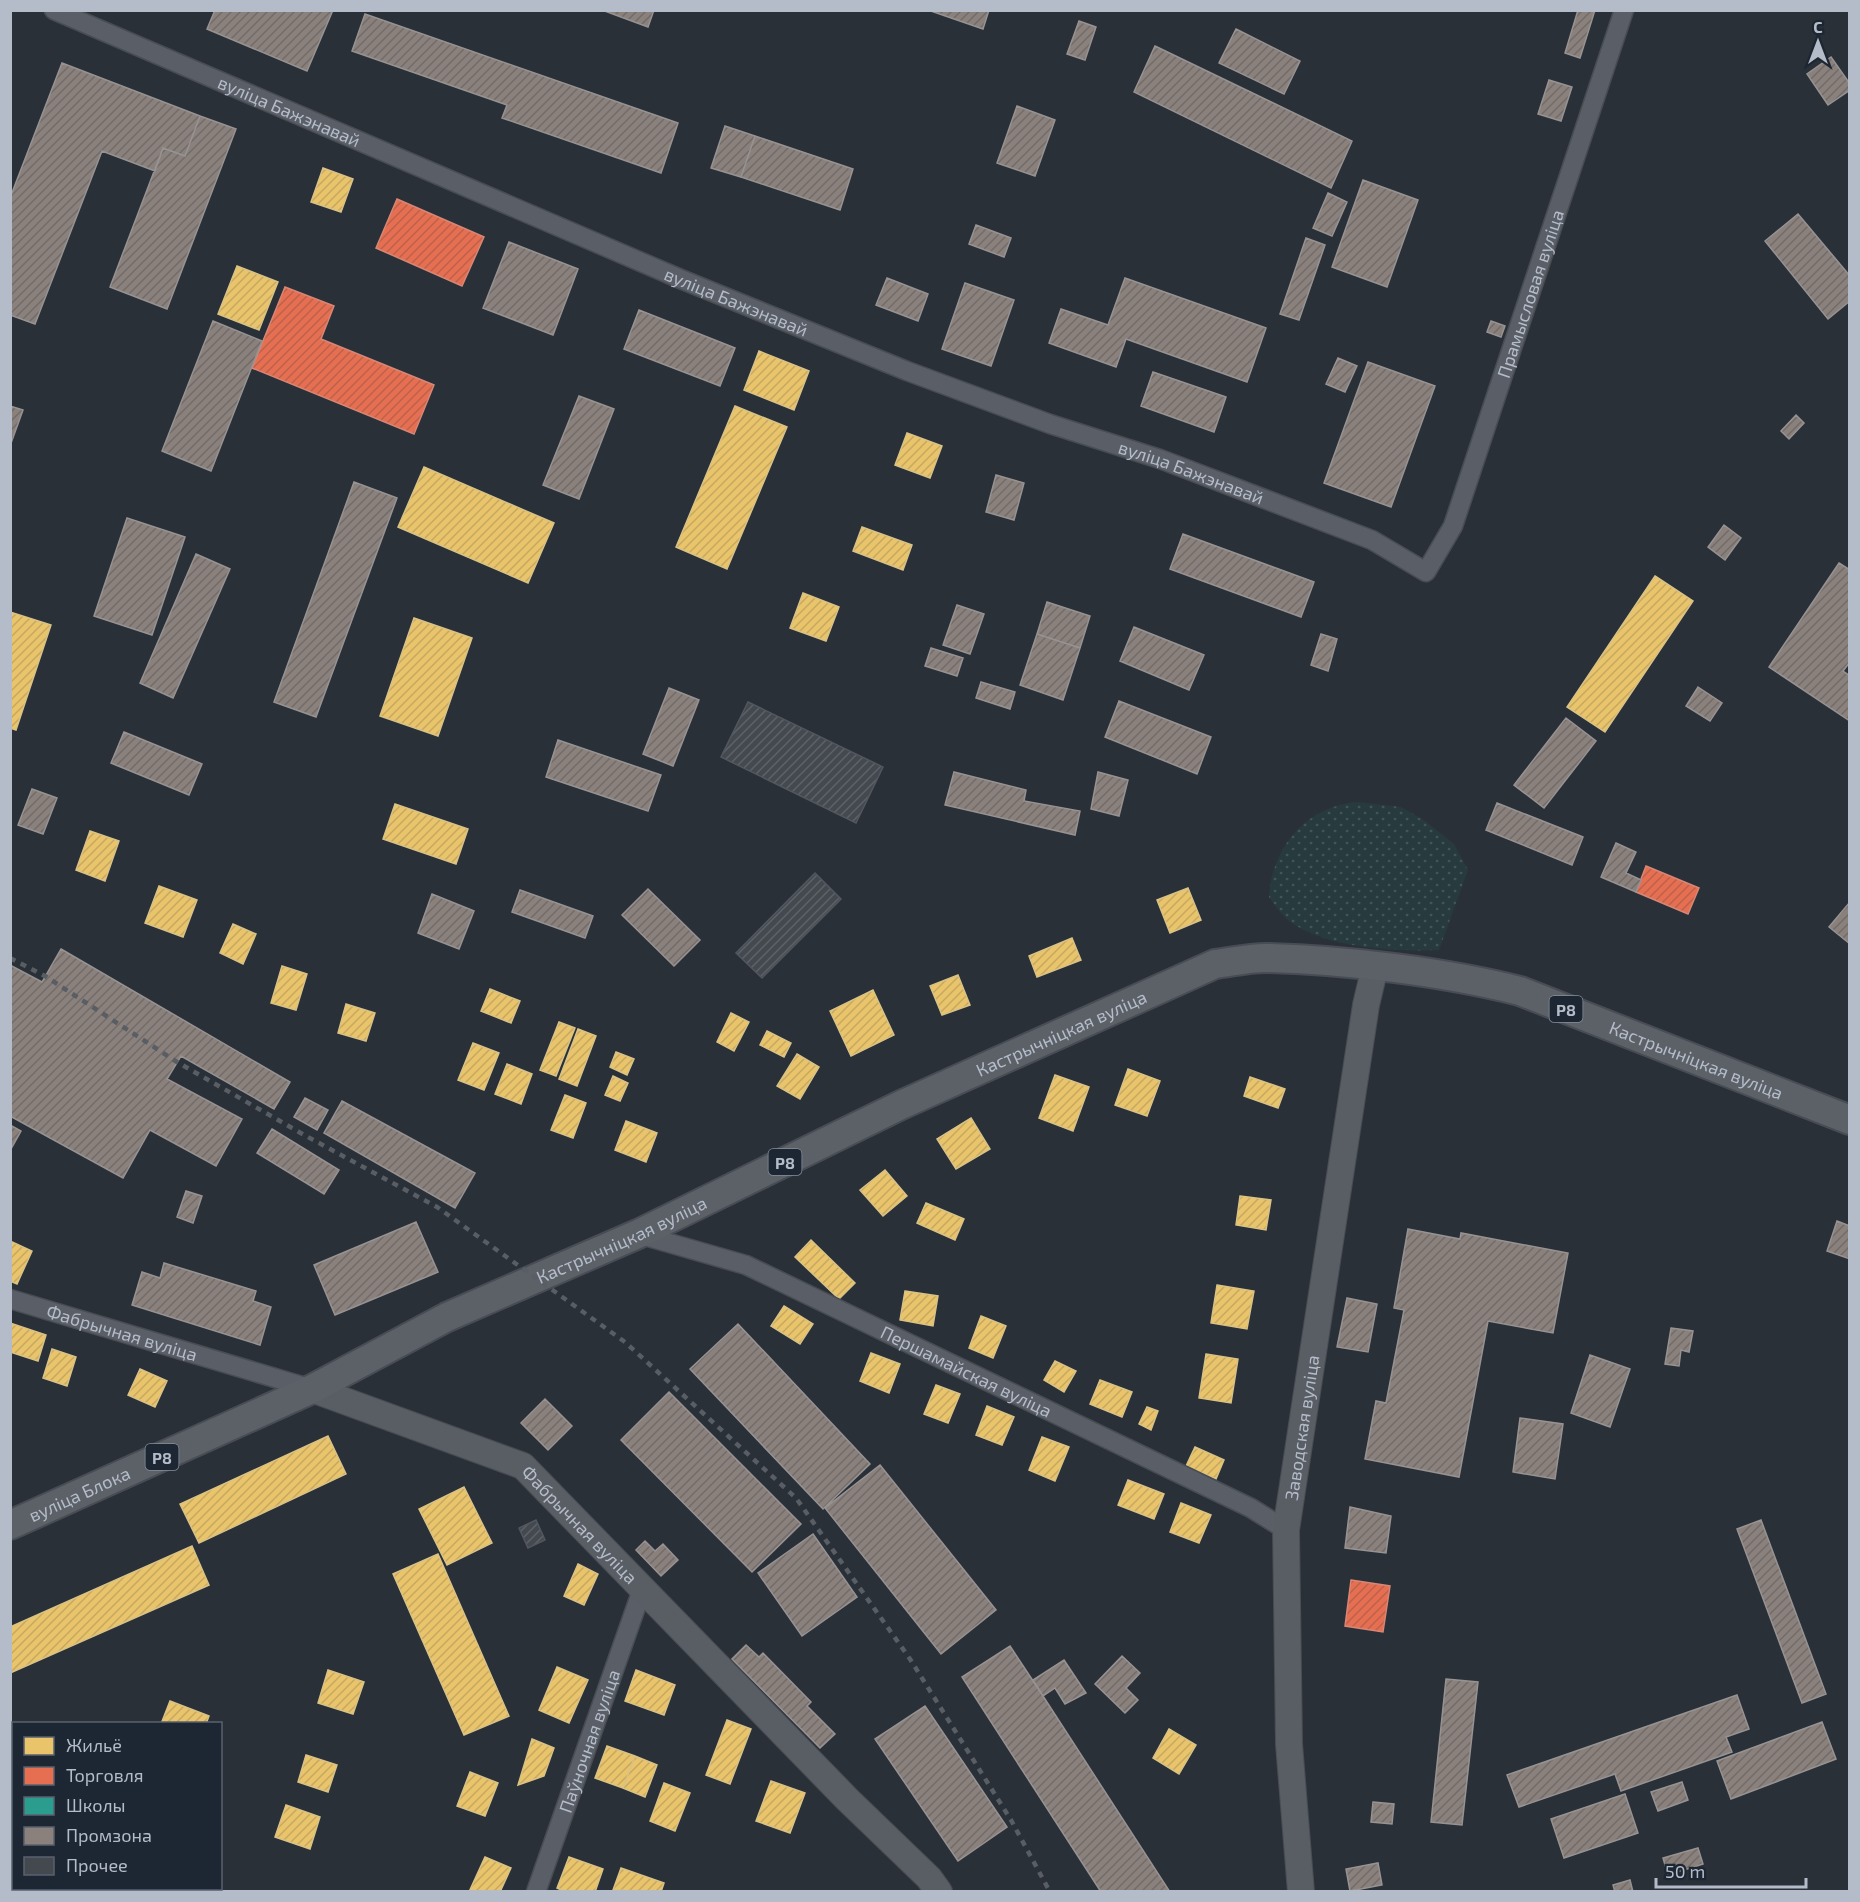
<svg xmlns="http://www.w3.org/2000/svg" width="1860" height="1902" font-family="'Exo 2',sans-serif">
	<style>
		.grass { fill: url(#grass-dots) }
		.homes { fill: url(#homes-hatch); stroke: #d9c286; stroke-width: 1.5 }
		.shops { fill: url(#shops-hatch); stroke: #d88675; stroke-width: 1.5 }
		.schools { fill: url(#schools-hatch); stroke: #53a6a0; stroke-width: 1.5 }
		.industry { fill: url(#industry-hatch); stroke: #979393; stroke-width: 1.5 }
		.building { fill: url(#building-hatch); stroke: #52575f; stroke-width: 1.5 }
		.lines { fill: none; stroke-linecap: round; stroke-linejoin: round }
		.street-casing { stroke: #484c53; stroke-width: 21 }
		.secondary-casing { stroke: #484c53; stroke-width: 28 }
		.primary-casing { stroke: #484c55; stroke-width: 32 }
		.street { stroke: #5a5e66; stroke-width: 18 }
		.secondary { stroke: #595d64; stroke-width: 26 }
		.primary { stroke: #5c6168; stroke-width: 28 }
		.rail { stroke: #595d64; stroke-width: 4.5; stroke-dasharray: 6 6; stroke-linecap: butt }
		.labels { text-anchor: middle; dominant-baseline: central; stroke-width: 6; stroke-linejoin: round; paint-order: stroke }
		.shield { fill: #1d2633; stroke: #878f9c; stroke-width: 1.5 }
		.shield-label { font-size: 16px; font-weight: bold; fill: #b4bcc9 }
		.street-label { font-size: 18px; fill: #b4bcc9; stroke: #1d2633 }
	</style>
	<defs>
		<pattern id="grass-dots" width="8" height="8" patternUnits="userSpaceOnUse" patternTransform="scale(1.5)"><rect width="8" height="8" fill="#273a3e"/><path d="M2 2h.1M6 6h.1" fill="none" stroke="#445559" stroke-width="1.8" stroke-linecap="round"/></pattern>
		<pattern id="homes-hatch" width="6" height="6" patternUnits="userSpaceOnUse" patternTransform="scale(1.5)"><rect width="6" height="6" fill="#e9c46a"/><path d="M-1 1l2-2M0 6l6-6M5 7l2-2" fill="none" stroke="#c5a861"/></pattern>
		<pattern id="shops-hatch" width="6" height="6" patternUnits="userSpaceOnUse" patternTransform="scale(1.5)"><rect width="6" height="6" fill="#e76f51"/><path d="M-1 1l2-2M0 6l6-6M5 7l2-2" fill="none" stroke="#bb614c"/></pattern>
		<pattern id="schools-hatch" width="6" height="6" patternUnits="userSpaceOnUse" patternTransform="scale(1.5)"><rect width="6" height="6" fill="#2a9d8f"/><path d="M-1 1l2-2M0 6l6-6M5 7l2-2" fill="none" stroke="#2e7f76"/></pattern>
		<pattern id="industry-hatch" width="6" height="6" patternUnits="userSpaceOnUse" patternTransform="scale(1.5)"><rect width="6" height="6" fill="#8a817c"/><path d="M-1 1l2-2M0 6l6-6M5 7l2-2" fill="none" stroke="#716b69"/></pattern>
		<pattern id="building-hatch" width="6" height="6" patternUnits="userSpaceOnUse" patternTransform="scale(1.5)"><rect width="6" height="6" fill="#444950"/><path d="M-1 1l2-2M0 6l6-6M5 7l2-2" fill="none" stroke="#5d6168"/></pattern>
	</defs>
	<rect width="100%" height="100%" fill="#2a3038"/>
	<path class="grass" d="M1358,802l43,5 24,14 29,23 14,26 -29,80c-44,2 -118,-2 -152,-31 -7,-6 -13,-15 -18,-22 3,-50 37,-91 89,-95z"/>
	<path class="homes" d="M323,168l30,11 -12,33 -30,-10z
		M237,266l41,16 -19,48 -41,-16z
		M759,351l50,20 -15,39 -50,-20z
		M735,406l52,21 -60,142 -51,-22z
		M907,433l35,13 -12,32 -35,-13z
		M424,467l130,56 -26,60 -130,-56z
		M862,527l50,18 -9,25 -50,-19z
		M1655,576l38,25 -88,131 -38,-25z
		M803,593l36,14 -13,34 -36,-13z
		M10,612l41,13 -35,105 -6,-2z
		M414,618l58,20 -34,98 -58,-20z
		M395,804l73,25 -12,35 -73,-25z
		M90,831l29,10 -14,40 -29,-11z
		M159,886l38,14 -14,37 -38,-14z
		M1188,888l13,32 -31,13 -13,-33z
		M233,924l23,10 -13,30 -23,-11z
		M1072,938l9,22 -44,17 -8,-21z
		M282,966l25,8 -11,36 -25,-7z
		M958,975l12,30 -28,10 -12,-29z
		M490,989l30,12 -9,22 -30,-12z
		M873,990l21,45 -43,21 -21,-45z
		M346,1004l29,9 -9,28 -28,-8z
		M731,1013l18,9 -15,29 -17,-9z
		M559,1022l16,6 -19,48 -16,-6z
		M578,1029l18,7 -19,50 -18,-7z
		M767,1031l24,12 -7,14 -24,-12z
		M473,1043l26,10 -15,37 -26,-10z
		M616,1052l18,7 -7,16 -17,-8z
		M797,1054l22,13 -19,32 -23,-13z
		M507,1064l25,10 -11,30 -26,-10z
		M1128,1069l32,12 -13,35 -32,-11z
		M1055,1075l34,12 -16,44 -34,-13z
		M613,1076l15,7 -8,18 -15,-6z
		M1250,1077l35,12 -7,19 -34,-12z
		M565,1095l21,8 -13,35 -22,-8z
		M971,1118l19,31 -34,20 -19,-30z
		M626,1121l31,12 -11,29 -31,-12z
		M885,1170l22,26 -24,20 -23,-26z
		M1240,1196l31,4 -5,30 -30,-5z
		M926,1203l38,16 -9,21 -38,-17z
		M811,1240l44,43 -16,16 -44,-42z
		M10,1241l22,10 -15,33 -7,-3z
		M1217,1285l37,6 -7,38 -36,-6z
		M905,1291l33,5 -5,30 -33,-6z
		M784,1306l29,18 -13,20 -29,-18z
		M981,1316l25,10 -13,32 -24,-10z
		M10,1323l36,12 -8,26 -28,-9z
		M52,1349l24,8 -9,29 -24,-8z
		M871,1353l29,11 -11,29 -29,-12z
		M1206,1354l32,5 -7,44 -32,-5z
		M1055,1361l21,10 -12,21 -20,-12z
		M140,1369l27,12 -12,26 -27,-12z
		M1100,1380l32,12 -10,25 -32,-13z
		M936,1385l24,9 -12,29 -24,-9z
		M987,1406l27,11 -12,28 -26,-10z
		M1147,1407l11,4 -7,19 -12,-6z
		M328,1436l18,38 -147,69 -19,-39z
		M1042,1437l27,10 -14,34 -26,-11z
		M1195,1447l29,13 -8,19 -30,-13z
		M1128,1480l36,14 -10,25 -36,-14z
		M464,1487l28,56 -45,22 -28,-56z
		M1181,1503l30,12 -12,28 -29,-11z
		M192,1546l17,39 -199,88v-46z
		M438,1554l71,162 -45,19 -71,-161z
		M578,1564l20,10 -14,31 -20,-9z
		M557,1667l31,13 -19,43 -30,-13z
		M328,1670l36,12 -11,32 -35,-11z
		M636,1670l39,15 -11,30 -39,-14z
		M170,1701l39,15 -3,8h-45z
		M727,1720l24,9 -21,55 -24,-9z
		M1169,1729l27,16 -17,29 -26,-16z
		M532,1739l22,9 -10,28 -26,9z
		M607,1746l28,10 -12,32 -28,-10z
		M306,1755l31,10 -9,27 -30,-10z
		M635,1756l22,9 -12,32 -22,-9z
		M470,1772l28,11 -13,33 -28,-10z
		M771,1781l34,12 -15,40 -34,-12z
		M664,1783l26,10 -15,38 -25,-10z
		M286,1805l34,12 -10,32 -35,-12z
		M485,1857l26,11 -11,24h-31z
		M569,1857l34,12 -8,23h-29l-9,-4z
		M621,1868l43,15 -3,9 -48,-2z"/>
	<path class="shops" d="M397,199l87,38 -22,49 -86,-38z
		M285,287l49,19 -13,33 113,46 -20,49 -162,-66z
		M1646,866l53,22 -11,26 -52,-22z
		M1351,1580l39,6 -7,46 -38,-6z"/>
	<path class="schools" d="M10,1839l4,6v43h39l-7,4h-36z"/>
	<path class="industry" d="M215,10h118l-26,61 -100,-42z
		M602,10h52l-6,17z
		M928,10h61l-6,19z
		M1578,10h17l-15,48 -15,-5z
		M365,14l313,109 -17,50 -159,-55 5,-13 -155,-54z
		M1079,21l17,6 -11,33 -18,-6z
		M1236,29l64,32 -16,33 -65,-31z
		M1155,46l197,95 -21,47 -197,-96z
		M1831,57l19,27v6l-22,15 -21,-31z
		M62,63l138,53 -15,40 -22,-8 -8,23 -53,-20 -67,173 -25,-9v-117z
		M1549,80l23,7 -11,34 -23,-7z
		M1017,106l38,14 -20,56 -38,-13z
		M200,116l36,13 -69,180 -57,-22 53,-139 22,8z
		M725,126l30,10 -14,41 -30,-9z
		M755,136l98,33 -13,41 -99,-33z
		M1363,180l55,20 -31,87 -55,-20z
		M1328,193l19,9 -15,34 -19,-8z
		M1798,214l52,62v25l-22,18 -63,-78z
		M976,225l35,13 -7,19 -35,-13z
		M1306,238l19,7 -26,75 -19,-6z
		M509,242l69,27 -25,66 -70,-27z
		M887,278l41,16 -10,27 -42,-16z
		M1125,278l141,50 -19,54 -121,-43 -10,28 -67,-24 12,-34 47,16z
		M965,283l49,17 -23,66 -49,-17z
		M639,310l96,38 -15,38 -96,-37z
		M213,321l49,20 -51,130 -49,-20z
		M1491,321l14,5 -4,11 -14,-5z
		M1338,358l19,8 -12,26 -19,-8z
		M1368,362l67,24 -44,121 -67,-24z
		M1153,372l73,25 -12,35 -73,-26z
		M579,396l35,13 -35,90 -36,-14z
		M10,406l13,4 -13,36z
		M1796,415l8,8 -15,16 -8,-8z
		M996,475l28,8 -10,37 -28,-8z
		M354,482l43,16 -81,219 -42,-15z
		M127,518l58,19 -33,98 -58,-19z
		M1724,525l17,13 -16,22 -17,-13z
		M1183,534l131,48 -13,35 -131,-48z
		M196,554l34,15 -57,129 -33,-15z
		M1839,563l11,7v92l-7,9 7,5v45l-81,-54z
		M1047,602l43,14 -10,32 -43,-14z
		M957,605l27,9 -14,40 -27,-9z
		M1134,627l70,28 -15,35 -69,-29z
		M1037,634l43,14 -17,52 -43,-15z
		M1321,634l16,5 -9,32 -17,-6z
		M931,648l32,10 -6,18 -32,-10z
		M981,682l34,10 -5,17 -34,-11z
		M1698,687l24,16 -12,18 -24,-15z
		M669,688l30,12 -26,66 -30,-12z
		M1119,701l92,36 -14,37 -92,-37z
		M1566,718l30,23 -52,67 -30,-23z
		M124,732l78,32 -13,31 -78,-32z
		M558,740l103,35 -13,36 -102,-34z
		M954,772l72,18 -2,11 56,10 -5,24 -130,-30z
		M1098,772l30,8 -9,36 -28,-7z
		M32,789l25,9 -14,36 -25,-9z
		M1497,803l86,34 -11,28 -86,-35z
		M1616,843l20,9 -10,21 15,7 -5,12 -35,-15z
		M648,889l52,51 -26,26 -52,-51z
		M520,890l73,26 -8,22 -73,-26z
		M432,894l42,17 -15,38 -41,-16z
		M1850,902v42l-21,-17z
		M61,949l229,133 -16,27 -93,-53 -14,23 75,40 -26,47 -66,-36 -27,48 -113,-62v-151l32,17z
		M305,1098l23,12 -11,20 -23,-13z
		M342,1101l133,72 -20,35 -131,-75z
		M10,1125l11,6 -10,18 -1,-1z
		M272,1129l67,41 -15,24 -67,-41z
		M186,1191l16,5 -9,27 -16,-6z
		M1837,1221l13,5v33l-23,-8z
		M416,1222l22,50 -103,43 -21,-50z
		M1408,1229l52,10 1,-6 107,20 -15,80 -65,-12 -29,156 -94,-18 11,-58 10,2 18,-93 -10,-2z
		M164,1263l92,28 -3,10 18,6 -11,38 -128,-40 10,-33 18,6z
		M1347,1298l30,6 -9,48 -31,-5z
		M738,1324l132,140 -47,45 -133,-140z
		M1671,1328l22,3 -4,21 -8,-2 -2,16 -14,-2z
		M1590,1355l40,14 -20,58 -39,-14z
		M669,1392l132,132 -49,48 -131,-132z
		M545,1399l27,27 -24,24 -27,-27z
		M1520,1418l43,6 -8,55 -42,-7z
		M880,1465l116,145 -55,44 -116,-146z
		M1350,1507l41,9 -5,37 -41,-5z
		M1761,1520l65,174 -24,9 -65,-174z
		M813,1534l44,63 -55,39 -44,-63z
		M645,1541l10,10 8,-7 15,16 -17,16 -25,-26z
		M746,1645l13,12 4,-4 48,49 -4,4 28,28 -15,14 -88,-89z
		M1010,1646l33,50 127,196h-69l-139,-215z
		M1122,1656l18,17 -14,15 12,12 -13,13 -30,-29z
		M1064,1660l22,33 -21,11 -10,-16 -12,8 -10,-16z
		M1446,1679l32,3 -16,143 -31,-3z
		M1737,1695l12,34 -23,8 6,15 -111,39 -6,-17 -96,33 -12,-32z
		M925,1706l82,121 -49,34 -83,-122z
		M1822,1722l14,37 -105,40 -14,-38z
		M1682,1782l6,18 -30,11 -7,-19z
		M1625,1794l13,39 -74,25 -13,-39z
		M1373,1802l21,2 -2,20 -21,-2z
		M1698,1848l5,16 -35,11 -5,-17z
		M1378,1863l4,22 -32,6 -4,-22z
		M1630,1880l3,12h-18l-2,-7z"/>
	<path class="building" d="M748,702l135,65 -27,56 -135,-66z
		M815,873l26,26 -79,79 -26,-25z
		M536,1520l9,20 -17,8 -9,-20z"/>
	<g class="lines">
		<defs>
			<g id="street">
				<path id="s1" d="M54,10l629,270 224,91 143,53 110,35 212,81 54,32 27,-46 171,-516"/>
				<path id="s2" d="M638,1234l108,31 505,243 35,22"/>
				<path id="s3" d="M10,1299l302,90"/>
				<path id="s4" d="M536,1892l106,-302"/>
			</g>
			<g id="secondary">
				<path id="s5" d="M312,1389l211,77 324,333 82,79 10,14"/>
				<path id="s6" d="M1301,1892l-12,-148 -3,-214 80,-525 9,-38"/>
			</g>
			<g id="primary">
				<path id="s7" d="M10,1525l302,-136 135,-72 191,-83 263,-129 314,-141c17,-2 37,-7 54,-6 78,2 176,14 251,33l330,129"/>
			</g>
		</defs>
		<use href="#street" class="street-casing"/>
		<use href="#secondary" class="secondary-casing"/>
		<use href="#primary" class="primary-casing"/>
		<use href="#street" class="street"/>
		<use href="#secondary" class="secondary"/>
		<use href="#primary" class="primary"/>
		<path class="rail" d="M10,958l35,18 132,86 129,74 131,71 188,135 171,156 114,161 101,161 39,72"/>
	</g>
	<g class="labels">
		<g class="shield">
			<rect x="1549.5" y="996" width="33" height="26" rx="4.5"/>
			<rect x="768.5" y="1149" width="33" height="26" rx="4.5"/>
			<rect x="145.5" y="1444" width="33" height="26" rx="4.5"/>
		</g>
		<g class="shield-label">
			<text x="1566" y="1009">Р8</text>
			<text x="785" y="1162">Р8</text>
			<text x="162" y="1457">Р8</text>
		</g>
		<g class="street-label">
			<text stroke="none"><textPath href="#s1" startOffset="256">вуліца Бажэнавай</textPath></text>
			<text stroke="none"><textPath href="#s1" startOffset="1782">Прамысловая вуліца</textPath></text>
			<text stroke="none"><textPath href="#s1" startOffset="742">вуліца Бажэнавай</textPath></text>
			<text stroke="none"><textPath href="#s1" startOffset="1228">вуліца Бажэнавай</textPath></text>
			<text stroke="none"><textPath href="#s7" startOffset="1161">Кастрычніцкая вуліца</textPath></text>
			<text stroke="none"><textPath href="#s7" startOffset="1827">Кастрычніцкая вуліца</textPath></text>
			<text stroke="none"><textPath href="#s7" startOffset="675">Кастрычніцкая вуліца</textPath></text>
			<text stroke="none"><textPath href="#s3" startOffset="117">Фабрычная вуліца</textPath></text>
			<text stroke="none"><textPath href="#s2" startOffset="357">Першамайская вуліца</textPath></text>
			<text stroke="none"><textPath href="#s6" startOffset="466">Заводская вуліца</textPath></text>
			<text stroke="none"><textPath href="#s7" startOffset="76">вуліца Блока</textPath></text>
			<text stroke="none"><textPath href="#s5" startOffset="306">Фабрычная вуліца</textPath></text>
			<text stroke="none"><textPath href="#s4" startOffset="160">Паўночная вуліца</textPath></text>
		</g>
	</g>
	<rect width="1860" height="1902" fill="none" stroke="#b4bcc9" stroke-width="24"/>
	<rect x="12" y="1722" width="210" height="168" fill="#1d2633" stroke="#59626f" stroke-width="1.5"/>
	<rect x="24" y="1737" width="30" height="18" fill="#e9c46a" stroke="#59626f" stroke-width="1.5"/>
	<text x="66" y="1752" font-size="18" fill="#b4bcc9">Жильё</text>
	<rect x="24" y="1767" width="30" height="18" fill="#e76f51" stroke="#59626f" stroke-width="1.5"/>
	<text x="66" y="1782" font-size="18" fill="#b4bcc9">Торговля</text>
	<rect x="24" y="1797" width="30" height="18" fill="#2a9d8f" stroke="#59626f" stroke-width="1.5"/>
	<text x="66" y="1812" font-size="18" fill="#b4bcc9">Школы</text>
	<rect x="24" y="1827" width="30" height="18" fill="#8a817c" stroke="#59626f" stroke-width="1.5"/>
	<text x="66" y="1842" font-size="18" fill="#b4bcc9">Промзона</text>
	<rect x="24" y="1857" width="30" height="18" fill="#444950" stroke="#59626f" stroke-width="1.5"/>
	<text x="66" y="1872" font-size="18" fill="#b4bcc9">Прочее</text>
	<g transform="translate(1818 42)" stroke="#1d2633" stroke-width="4.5" paint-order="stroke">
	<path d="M0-4.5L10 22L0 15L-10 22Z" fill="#b4bcc9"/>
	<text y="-9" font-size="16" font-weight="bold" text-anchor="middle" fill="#b4bcc9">С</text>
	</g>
	<path d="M1656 1878v9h150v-9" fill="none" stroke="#b4bcc9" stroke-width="3"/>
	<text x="1665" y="1878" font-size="18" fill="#b4bcc9" stroke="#1d2633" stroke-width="4.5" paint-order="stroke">50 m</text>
</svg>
